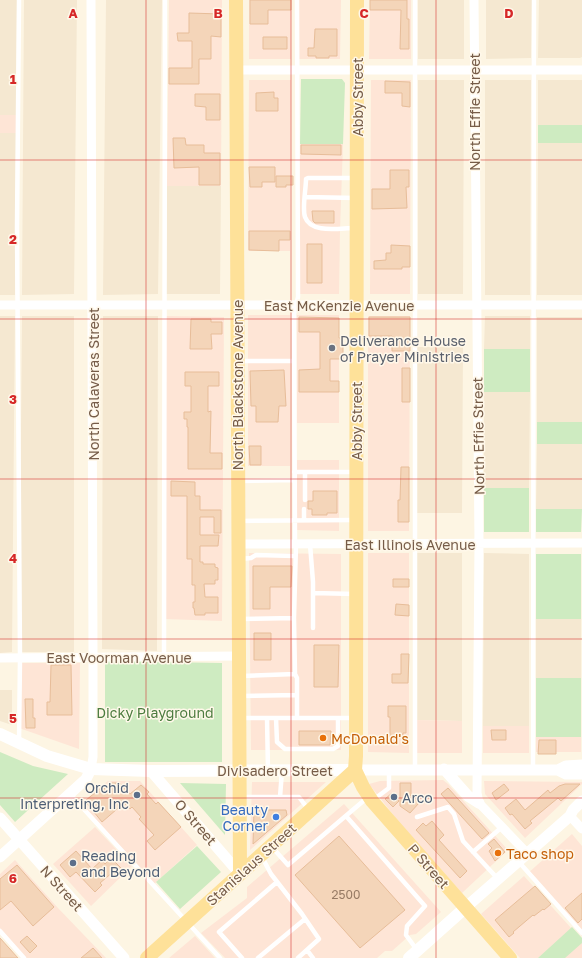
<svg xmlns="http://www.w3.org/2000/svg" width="582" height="958" font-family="'Golos Text',sans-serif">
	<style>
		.residential { fill: #f5e8d1 }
		.commercial { fill: #fee5d6 }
		.green { fill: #ceebc1 }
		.building { fill: #f4d5b9; stroke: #e7bd99 }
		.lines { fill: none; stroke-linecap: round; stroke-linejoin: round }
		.service { stroke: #fff; stroke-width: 4.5 }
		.minor { stroke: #fff; stroke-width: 9 }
		.tertiary { stroke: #fff; stroke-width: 11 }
		.secondary { stroke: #fff; stroke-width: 12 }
		.primary { stroke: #fee199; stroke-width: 14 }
		.grid { fill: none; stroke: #d62828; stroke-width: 1; stroke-opacity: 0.55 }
		.worship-dot { fill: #6b7280; stroke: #fff8ea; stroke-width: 1.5 }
		.food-dot { fill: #e8710a; stroke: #fff8ea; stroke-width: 1.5 }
		.service-dot { fill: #5c6f8a; stroke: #fff8ea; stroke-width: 1.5 }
		.shop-dot { fill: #3f7fe0; stroke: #fff8ea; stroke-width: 1.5 }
		.labels { text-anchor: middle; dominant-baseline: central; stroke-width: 3; stroke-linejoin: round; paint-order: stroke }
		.number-label { font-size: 12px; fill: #967a64 }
		.street-label { font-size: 14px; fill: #765c48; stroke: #fff8ea }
		.worship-label { font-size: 14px; fill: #5b616d; stroke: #fff8ea; text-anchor: start }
		.park-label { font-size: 14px; fill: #4c7c3f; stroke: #fff8ea }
		.food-label { font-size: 14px; fill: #c56008; stroke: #fff8ea; text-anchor: start }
		.service-label { font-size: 14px; fill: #4e5e75; stroke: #fff8ea; text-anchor: start }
		.shop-label { font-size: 14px; fill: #366cbe; stroke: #fff8ea; text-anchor: end }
		.grid-label { font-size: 13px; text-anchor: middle; font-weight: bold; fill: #d62828; stroke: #fff8ea; stroke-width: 3; stroke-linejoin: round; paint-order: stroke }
	</style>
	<rect width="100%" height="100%" fill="#fdf5e3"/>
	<path class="residential" d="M0,0h17l-1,115h-16z
		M24,0h53l-3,294 -52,1z
		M106,0h56l-4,294 -55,1z
		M418,0h46v59h-46z
		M486,0h46l-1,58 -45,1z
		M539,0h43v57l-2,1h-42z
		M418,80h46l-1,214h-45z
		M485,80h46l-1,215h-45z
		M538,80h44v45h-44z
		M0,133h16l-1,162h-15z
		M538,143h44v152h-45z
		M167,186h54l-1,108h-54z
		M0,316h15l-3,336 -12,1z
		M22,316h52v336h-55z
		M103,316h55l-1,335 -55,-2z
		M485,316h45v33h-46z
		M537,317h45v105h-45z
		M417,347h46l-1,166h-45z
		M484,392h46l-1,96h-45z
		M537,444h45v65h-46z
		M417,553h45v168l-46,-1z
		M484,553l45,1v172h-46z
		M536,619h45v59h-45z
		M0,690h12v35l-12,-4z"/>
	<path class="commercial" d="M169,0h53l-1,186h-54z
		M249,0h42v59h-42z
		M299,0h42l-1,59h-42z
		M370,0h41v59h-42z
		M249,80h42l-1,171h-42z
		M371,80h40l-1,214h-40z
		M0,115h16v18h-16z
		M300,144h43l-3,86 -1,64h-41v-64z
		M248,315h42v151h-42z
		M297,315h42v108h-42z
		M166,316l58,1 -2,304 -57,-2z
		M368,316h42l-1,215h-41z
		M297,460h42v71l-42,-1z
		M249,553l92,1v196h-90z
		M368,553h41v200l-41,-1z
		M19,663h61l-1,86 -60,-21z
		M416,720l46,1v32h-46z
		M483,726h46v27h-46z
		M536,737h45v15h-45z
		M443,780l5,4 60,66 -46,43 -60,-67 -33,-42 11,-3z
		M108,781h32l57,64 -44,40 -73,-81z
		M484,781l98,1v2l-57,54 -40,-44z
		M252,782h74l-76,68z
		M344,804l97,108 -25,22 -6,1 -18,16h-7l-8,7h-152l-24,-25 46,-35v-11z
		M95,827l37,39 -41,40 -38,-42z
		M572,834l10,12v90l-55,-62z
		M15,860l43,48 48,50h-81l-25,-29v-55z
		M524,876l58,64v18h-62l-39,-44z
		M195,936l20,22h-46z"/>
	<path class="green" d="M301,79h41l3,4 -2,61h-43z
		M538,125h44v18h-44z
		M484,349h46v43h-46z
		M537,422h45v22h-45z
		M484,488h45v44h-45z
		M536,509h46l-1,23h-45z
		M536,554h45v65h-45z
		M105,661l117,2v99h-117z
		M536,678h45v59h-45z
		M0,752l33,14 35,8 -53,48 -15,-17z
		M180,783l46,1 -1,51z
		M197,846l24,26 -41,37 -24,-27z
		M572,927l10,11v5l-17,15h-27z"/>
	<path class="building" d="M250,0h41v10h-23v14h-18z
		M370,0h37v19h2v30h-9l1,-39h-31z
		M189,13l32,1v23l-10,-1v23h-12v25h-30v-16h23v-27h-14l-1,-8h12z
		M315,29h22v27h-8v2h-13v-2h-8v-8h6z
		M263,37h24v12h-24z
		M385,81l25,1v25l-8,-1v-13h-17z
		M274,92v6h4v13h-22v-18z
		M195,94h25v26h-14v-13l-11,-1z
		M173,138h12l1,7h18v8h16v32h-21v-18l-25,1z
		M301,145h40v10l-40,-1z
		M249,167h26v15h-13v5h-12z
		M390,170h19v17h-3l1,21 -35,1v-20h18z
		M276,176h17v9h-7v2h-10z
		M312,211h22v12h-19l-2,-2z
		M249,231h41v9h-11v11l-30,-1z
		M307,244h15v39h-15z
		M391,245l19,1v21h-8v2h-28v-8l12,-1v-7h5z
		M299,317l40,1v20h4v21h-13v22h9v11h-40v-22l21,-1v-37h-21z
		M369,317h41v34h-18v-15h-23z
		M191,319h20v3h11v12h-11l1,15h-22z
		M402,368h8v34h-8z
		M284,370l2,36h-7l-1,16h-22v-16h-5l-1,-35z
		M185,372h34v14h-11v26l3,-1 -1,42h12v16h-34v-42h-1v-8h-3v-7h7v-26h-6z
		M249,446h12v19h-11z
		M401,467h8v55h-11v-22h2z
		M171,481l24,1v14h5v14h21v23h-7v-16h-14v18h19l-1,11h-18v16h3v2h12v3l3,1v12h-3v4h-11l1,13h13v16h-13v2h-10l-1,-7h-1v-6h2v-17h-3v-26h-5v-63h-16z
		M313,491h24v22h-10v2h-15v-6h-4v-8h5z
		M253,566h39l-1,21h-21v22h-17z
		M393,579h16v8h-16z
		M396,604l13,1v11l-14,-1z
		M254,633h17v27h-17z
		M314,645h25l-1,42h-24z
		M401,654h8l-1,29h-16v-9h9z
		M51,665h20l1,50h-25v-13h3z
		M25,699h8v19h2v10h-9z
		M388,706h18v27h-3v5l-13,-1v-20h-2z
		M491,730h15v10h-14z
		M299,731h32l-1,14h-31z
		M539,740h17v14h-18z
		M111,783h9l10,11 11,-9 8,7 -2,2 9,10 2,-2 23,25 -26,23 -8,-9 7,-6 -15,-16 2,-2 -9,-10 -2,2 -6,-6 -22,19 -17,-21 17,-14 2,2z
		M400,783h11v13l8,7 -9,10 -10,-7z
		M504,784l5,6 -13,10 -4,-7z
		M565,784h15l-19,17 -3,-3 -28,23 2,2 -7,6 -13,-15 -2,1 -5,-7 11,-9 9,11 23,-20 2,3 9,-7z
		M448,788l41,45 -7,6 -41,-45z
		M392,793l7,8 -6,6 -8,-8z
		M254,810h32l1,5 -34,29z
		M432,821l12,14 -5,5 28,31 -7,7 -44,-48 7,-7 3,3z
		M339,836l66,74 -45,38 -65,-73z
		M494,839l11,13 -10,9 -6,-10 3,-3 -4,-4z
		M76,851l16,18 10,-9 3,4 6,-6 11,11 -7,6 -2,-3 -13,11 2,2 -7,7 -19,-20 -6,5 -10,-12z
		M17,865l37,42 -21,19 -22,-25 -11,9v-31z
		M535,886l16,18 -7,6 -1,-1 -9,7 -1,-1 -20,17 1,1 -5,4 -14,-17z
		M582,893v26l-4,4 -13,-15z
		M27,936l10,10 -7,7 -10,-11z
		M0,938l18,20h-18z
		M93,948l9,10h-21z"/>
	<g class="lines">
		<path class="service" d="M19,0l-2,228 3,430 -1,84
			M305,197l51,1
			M354,228c-14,0 -43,6 -49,-11 -3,-9 1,-28 1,-38l2,-1h47
			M239,361h55
			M294,472h61
			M239,481l55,-1
			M305,500v-28
			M304,520v-11
			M239,521l115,-1
			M295,544l-1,-230 4,-17 -1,-297
			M310,544l3,38v46
			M240,559l11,-1 5,-3 39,1
			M313,593l42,1
			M240,619l54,-1
			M164,657l1,-657
			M295,674l-1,-56 2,-74
			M241,676l54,-2 2,4v40
			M240,696l57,-1
			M240,718h115
			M267,718l1,52
			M276,718l1,24 8,7h48l5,-3v-28
			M415,769v-769
			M533,770l1,-770
			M70,794l150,164
			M242,797h38l2,-26
			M280,797h19l9,12
			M373,800l16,-12v-17
			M346,816l79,90 -18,20 -1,9 11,15
			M417,817l31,-10 6,7 9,27 35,38
			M272,847l16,18 80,-68
			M473,852l29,-25
			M262,857l9,17 31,40 17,25 -21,19
			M518,861l64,72
			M0,931l24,27
			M307,950l6,8
			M242,958l-23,-26 58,-50
			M258,958l47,-39"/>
		<path class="minor" d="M91,0l2,658v99l-2,12
			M474,0l5,543 -2,250 2,10 48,50
			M236,70h346
			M0,305h582
			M238,544l344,-1
			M0,658l238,-2
			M570,816l12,13"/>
		<path class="tertiary" d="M444,769l24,27 11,7
			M355,770h203l8,4h16
			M558,770l8,-4 16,-1
			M151,771l89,103
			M0,818l124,140
			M0,857l86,-78 5,-10
			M465,908l105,-92 3,-6 9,-9"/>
		<path class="secondary" d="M0,734l47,22 44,13 60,2 204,-1
			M409,958l56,-50"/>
		<path class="primary" d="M236,0l4,874
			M357,0l-1,756 -1,14 8,17 9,14 138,157
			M147,958l208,-188"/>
	</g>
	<path class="grid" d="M146,0v958M291,0v958M436,0v958M0,160h582M0,319h582M0,479h582M0,639h582M0,798h582"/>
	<circle class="worship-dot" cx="332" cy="348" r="4"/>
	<g class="food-dot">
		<circle cx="323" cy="738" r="4"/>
		<circle cx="498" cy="853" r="4"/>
	</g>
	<g class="service-dot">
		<circle cx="137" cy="795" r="4"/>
		<circle cx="394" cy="797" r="4"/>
		<circle cx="73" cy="863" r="4"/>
	</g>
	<circle class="shop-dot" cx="276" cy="817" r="4"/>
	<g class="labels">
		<g class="number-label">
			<text x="346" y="894">2500</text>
		</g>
		<g class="street-label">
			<text transform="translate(357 97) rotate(-90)">Abby Street</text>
			<text transform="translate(474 112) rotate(-90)">North Effie Street</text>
			<text x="339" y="305">East McKenzie Avenue</text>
			<text transform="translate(93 384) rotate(-90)">North Calaveras Street</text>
			<text transform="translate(237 385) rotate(-90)">North Blackstone Avenue</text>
			<text transform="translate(356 421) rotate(-90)">Abby Street</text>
			<text transform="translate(478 436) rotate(-91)">North Effie Street</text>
			<text x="410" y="544">East Illinois Avenue</text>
			<text x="119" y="657">East Voorman Avenue</text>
			<text x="275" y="770">Divisadero Street</text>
			<text transform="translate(196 822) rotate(49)">O Street</text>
			<text transform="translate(251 864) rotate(-42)">Stanislaus Street</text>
			<text transform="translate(429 866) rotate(49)">P Street</text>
			<text transform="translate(62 888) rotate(48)">N Street</text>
		</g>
		<g class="worship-label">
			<text x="340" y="340">Deliverance House<tspan x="340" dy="16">of Prayer Ministries</tspan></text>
		</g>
		<g class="park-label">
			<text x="155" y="712">Dicky Playground</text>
		</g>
		<g class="food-label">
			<text x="331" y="738">McDonald's</text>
			<text x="506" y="853">Taco shop</text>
		</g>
		<g class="service-label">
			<text x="129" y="787" text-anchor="end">Orchid<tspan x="129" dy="16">Interpreting, Inc</tspan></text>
			<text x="402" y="797">Arco</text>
			<text x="81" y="855">Reading<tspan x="81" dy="16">and Beyond</tspan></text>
		</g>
		<g class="shop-label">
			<text x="268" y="809">Beauty<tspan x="268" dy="16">Corner</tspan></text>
		</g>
	</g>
	<g class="grid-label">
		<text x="73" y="18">A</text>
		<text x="218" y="18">B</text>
		<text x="364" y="18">C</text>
		<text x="509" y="18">D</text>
		<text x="13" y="84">1</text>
		<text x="13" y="244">2</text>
		<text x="13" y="404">3</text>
		<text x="13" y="563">4</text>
		<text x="13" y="723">5</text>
		<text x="13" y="883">6</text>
	</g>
</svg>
